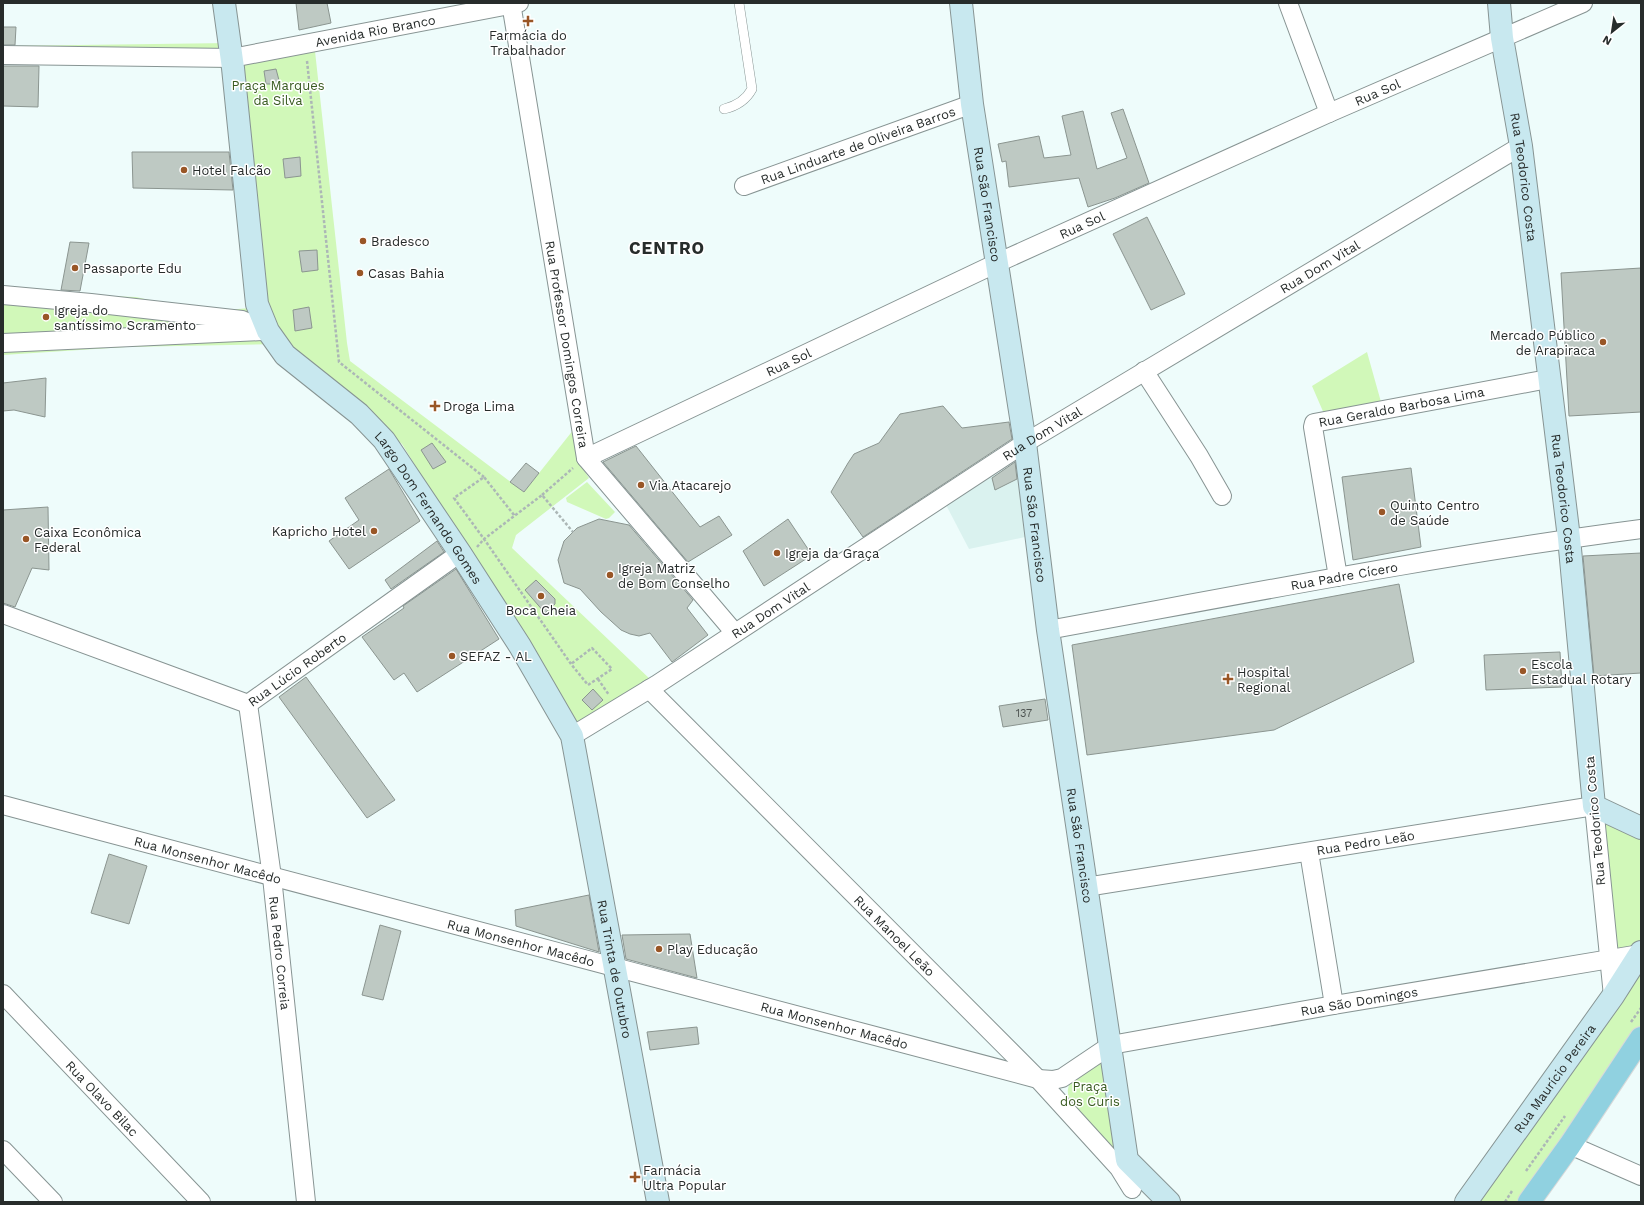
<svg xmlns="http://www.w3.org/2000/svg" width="1644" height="1205" font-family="'Work Sans',sans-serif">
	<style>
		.built { fill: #daf2ef }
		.green { fill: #d1f8b9 }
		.building { fill: #bec9c3; stroke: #8b9590 }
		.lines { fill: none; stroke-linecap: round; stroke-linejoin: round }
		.lane-casing { stroke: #879493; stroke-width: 10 }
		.street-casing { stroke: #879493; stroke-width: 20 }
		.secondary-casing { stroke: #879493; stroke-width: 24 }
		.primary-casing { stroke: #d8d9d9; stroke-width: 24 }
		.path { stroke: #acb7b6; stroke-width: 2.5; stroke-dasharray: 3 2; stroke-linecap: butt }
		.lane { stroke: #fff; stroke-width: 9 }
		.street { stroke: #fff; stroke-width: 18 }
		.secondary { stroke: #c8e8ef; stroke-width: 22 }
		.primary { stroke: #90d1e0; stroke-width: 22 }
		.poi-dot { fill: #995626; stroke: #fff; stroke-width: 1.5 }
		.labels { text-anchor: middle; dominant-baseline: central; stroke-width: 3; stroke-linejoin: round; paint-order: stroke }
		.number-label { font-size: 11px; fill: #4d5351 }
		.street-label { font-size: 13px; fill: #272c2b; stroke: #fff }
		.poi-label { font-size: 13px; fill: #272c2b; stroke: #fff; text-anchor: start }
		.park-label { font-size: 13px; fill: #395b20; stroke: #fff }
		.district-label { font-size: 17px; font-weight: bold; letter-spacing: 1px; fill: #272c2b; stroke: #fff }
	</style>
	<rect width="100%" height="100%" fill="#eefcfb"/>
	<path class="built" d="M1017,462l8,75 -56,12 -24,-46z"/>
	<path class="green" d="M314,42l33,301 3,18 174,131 50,-63 5,34 10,15 -73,57 -4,13 139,132 -76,47 -35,-59 -138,-224 -113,-96 -21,-39 -35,-241 -230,-9v-13l227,-3 2,14z
		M3,286l69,9 64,2 66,15 48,-4 27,36 -151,3 -123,8z
		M1367,352l14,50 -56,14 -13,-30z
		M587,482l28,30 -6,6 -3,1 -39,-17 -1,-4z
		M1594,806l47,22v210l-112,164h-63l147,-206z
		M1105,1059l22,113 -55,-68c-4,-7 -6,-13 -2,-21z"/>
	<path class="building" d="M296,3h31l4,20 -32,7z
		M3,27h13l-1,18h-12z
		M3,66h36l-1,41 -35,-1z
		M276,69l4,15h-14l-2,-13z
		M1123,109l26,74 -34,15 -27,9 -9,-29 -70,9 -3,-26 -4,1 -4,-18 41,-8 5,22 27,-3 -9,-39 21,-5 14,58 30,-11 -16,-45z
		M132,152h97l4,38 -100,-2z
		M300,157l1,19 -16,2 -2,-19z
		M1147,217l38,77 -34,16 -38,-76z
		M70,242l19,1 -9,48 -19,-1z
		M317,250l1,20 -16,2 -3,-21z
		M1641,268v144l-72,4 -8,-143z
		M309,307l3,21 -17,3 -2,-21z
		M46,378l-1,39 -31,-7 -11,1v-28z
		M943,406l19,22 47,-6 3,17 -149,98 -32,-45 17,-29 6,-9 25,-11 21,-29z
		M432,443l14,19 -13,7 -12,-19z
		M636,446l64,81 19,-11 13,19 -44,27 -85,-100z
		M1015,462l2,17 -22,11 -3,-12z
		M526,463l13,10 -15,19 -14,-10z
		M1411,468l10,79 -68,13 -11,-83z
		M389,469l31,52 -71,48 -20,-28 30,-21 -14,-22z
		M48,507l1,63 -17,-2 -17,39 -12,-4v-93z
		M599,519l30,6 64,75 -6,8 21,27 -36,27 -22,-29 -11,3 -9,-2 -9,-4 -20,-18 -21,-23 -16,-6 -6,-23 6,-19 13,-13z
		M788,519l24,36 -48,31 -21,-35z
		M437,541l7,11 -53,37 -6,-9z
		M1641,553v120l-47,3 -11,-120z
		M456,569l43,70 -82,53 -13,-19 -10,7 -32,-43 42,-29 -1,-2z
		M536,580l19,19v5l-10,9 -20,-23z
		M1399,584l15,78 -140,68 -187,25 -15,-110z
		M1560,652l2,35 -76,3 -2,-35z
		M306,677l89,123 -28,18 -88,-121z
		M593,689l10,11 -11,10 -10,-10z
		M1045,699l3,21 -45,7 -4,-21z
		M109,854l38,12 -18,58 -38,-11z
		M589,895l10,57 -83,-26 -1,-16z
		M380,925l21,6 -18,69 -21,-5z
		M690,934l7,44 -71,-19 -4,-24z
		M697,1027l2,17 -49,6 -3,-18z"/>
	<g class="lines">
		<defs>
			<path id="lane" d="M724,109c13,-3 22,-9 28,-20l-13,-86"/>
			<g id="street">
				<path id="s1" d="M511,3l75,455 149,175"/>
				<path d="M1288,3l41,110"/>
				<path id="s2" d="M3,55l229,3 287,-55"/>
				<path id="s3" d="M744,186l228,-82"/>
				<path d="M3,295l88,8 151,17 26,11"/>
				<path d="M3,343l259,-12"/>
				<path d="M1144,371l55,85 23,40"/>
				<path id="s4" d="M586,458l411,-195 332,-150 254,-110"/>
				<path id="s5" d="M1338,577l-25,-150 1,-4 234,-44"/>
				<path d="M3,614l245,90"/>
				<path id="s6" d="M1048,630c197,-36 394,-75 593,-101"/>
				<path id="s7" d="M649,689l389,390 81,89 13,21"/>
				<path id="s8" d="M248,704l24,173 34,325"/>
				<path id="s9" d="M248,704l212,-151"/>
				<path id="s10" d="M572,736l84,-51 369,-242 496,-297"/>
				<path id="s11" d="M3,805c345,93 690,182 1035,274l15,1 9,-2 49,-33 223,-40 306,-51"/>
				<path d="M1309,852l25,153"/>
				<path id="s12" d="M1086,887l508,-81 19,190"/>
				<path id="s13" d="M3,994l198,208"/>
				<path d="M1570,1145l71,31"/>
				<path d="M3,1150l50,52"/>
			</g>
			<g id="secondary">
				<path id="s14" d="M224,3l9,65 24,236 11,27 17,24 74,59 25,26 76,113 60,93 52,90 86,466"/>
				<path id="s15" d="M961,3l11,101 53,339 23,187 79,530 42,42"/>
				<path id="s16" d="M1499,3l3,35 19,108 48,392 25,268 47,22"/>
				<path id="s17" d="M1466,1202l147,-206 28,-44"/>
			</g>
			<path id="primary" d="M1529,1202l41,-57 71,-107"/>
		</defs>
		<use href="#lane" class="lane-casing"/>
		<use href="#street" class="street-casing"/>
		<use href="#secondary" class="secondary-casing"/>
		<use href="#primary" class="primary-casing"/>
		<path class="path" d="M307,61l32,301 145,115
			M542,495l31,-27
			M514,515l-30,-38 -30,21 30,41 58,-44 31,37
			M477,547l7,-8 87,125 17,21 24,-16 -20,-21 -21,16
			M598,679l11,16
			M1631,1022l10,-14
			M1526,1171l39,-55
			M1505,1202l7,-11"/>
		<use href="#lane" class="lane"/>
		<use href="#street" class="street"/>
		<use href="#secondary" class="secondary"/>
		<use href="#primary" class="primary"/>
	</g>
	<g class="poi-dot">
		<path d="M526 15h4v4h4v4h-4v4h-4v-4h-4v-4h4z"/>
		<circle cx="184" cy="170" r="4"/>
		<circle cx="363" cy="241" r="4"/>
		<circle cx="75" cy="268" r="4"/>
		<circle cx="360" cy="273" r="4"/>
		<circle cx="46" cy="317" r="4"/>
		<circle cx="1603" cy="342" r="4"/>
		<path d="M433 400h4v4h4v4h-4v4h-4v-4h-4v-4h4z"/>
		<circle cx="641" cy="485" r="4"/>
		<circle cx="1382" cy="512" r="4"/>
		<circle cx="374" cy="531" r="4"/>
		<circle cx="26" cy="539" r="4"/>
		<circle cx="777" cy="553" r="4"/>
		<circle cx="610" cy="575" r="4"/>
		<circle cx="541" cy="596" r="4"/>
		<circle cx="452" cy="656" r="4"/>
		<circle cx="1523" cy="671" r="4"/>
		<path d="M1226 673h4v4h4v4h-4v4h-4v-4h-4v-4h4z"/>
		<circle cx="659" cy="949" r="4"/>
		<path d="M633 1171h4v4h4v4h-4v4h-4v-4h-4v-4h4z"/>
	</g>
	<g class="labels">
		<g class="number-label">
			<text x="1024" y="713">137</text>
		</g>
		<g class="street-label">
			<text stroke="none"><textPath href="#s2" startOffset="375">Avenida Rio Branco</textPath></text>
			<text stroke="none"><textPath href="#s4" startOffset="872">Rua Sol</textPath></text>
			<text stroke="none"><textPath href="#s3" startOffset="121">Rua Linduarte de Oliveira Barros</textPath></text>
			<text stroke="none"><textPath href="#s16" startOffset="176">Rua Teodorico Costa</textPath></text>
			<text stroke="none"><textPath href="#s15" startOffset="203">Rua São Francisco</textPath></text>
			<text stroke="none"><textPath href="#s4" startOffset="548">Rua Sol</textPath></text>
			<text stroke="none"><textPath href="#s10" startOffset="883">Rua Dom Vital</textPath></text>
			<text stroke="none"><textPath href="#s1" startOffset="346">Rua Professor Domingos Correira</textPath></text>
			<text stroke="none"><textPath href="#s4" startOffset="224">Rua Sol</textPath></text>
			<text stroke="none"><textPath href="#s5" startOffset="245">Rua Geraldo Barbosa Lima</textPath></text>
			<text stroke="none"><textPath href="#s10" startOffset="559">Rua Dom Vital</textPath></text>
			<text stroke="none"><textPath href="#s16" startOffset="500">Rua Teodorico Costa</textPath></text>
			<text stroke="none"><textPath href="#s14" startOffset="573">Largo Dom Fernando Gomes</textPath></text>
			<text stroke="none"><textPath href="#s15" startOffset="527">Rua São Francisco</textPath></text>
			<text stroke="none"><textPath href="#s6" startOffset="301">Rua Padre Cícero</textPath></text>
			<text stroke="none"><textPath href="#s10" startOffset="235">Rua Dom Vital</textPath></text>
			<text stroke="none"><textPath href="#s9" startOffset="60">Rua Lúcio Roberto</textPath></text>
			<text transform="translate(1595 821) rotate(-95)">Rua Teodorico Costa</text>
			<text stroke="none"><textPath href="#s12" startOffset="283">Rua Pedro Leão</textPath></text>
			<text stroke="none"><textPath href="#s15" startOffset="851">Rua São Francisco</textPath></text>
			<text stroke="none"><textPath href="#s11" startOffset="212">Rua Monsenhor Macêdo</textPath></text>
			<text stroke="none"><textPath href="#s7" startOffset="348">Rua Manoel Leão</textPath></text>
			<text stroke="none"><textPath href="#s11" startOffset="536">Rua Monsenhor Macêdo</textPath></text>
			<text stroke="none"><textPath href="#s8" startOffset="251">Rua Pedro Correia</textPath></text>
			<text stroke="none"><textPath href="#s14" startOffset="1080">Rua Trinta de Outubro</textPath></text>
			<text stroke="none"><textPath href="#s11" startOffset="1406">Rua São Domingos</textPath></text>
			<text stroke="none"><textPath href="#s11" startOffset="860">Rua Monsenhor Macêdo</textPath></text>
			<text stroke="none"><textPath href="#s17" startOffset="152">Rua Maurício Pereira</textPath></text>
			<text stroke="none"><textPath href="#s13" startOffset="144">Rua Olavo Bilac</textPath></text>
		</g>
		<g class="poi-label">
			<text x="528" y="35" text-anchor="middle">Farmácia do<tspan x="528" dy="15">Trabalhador</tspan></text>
			<text x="192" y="170">Hotel Falcão</text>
			<text x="371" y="241">Bradesco</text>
			<text x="83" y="268">Passaporte Edu</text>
			<text x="368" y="273">Casas Bahia</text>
			<text x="54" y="310">Igreja do<tspan x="54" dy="15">santíssimo Scramento</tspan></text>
			<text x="1595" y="335" text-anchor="end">Mercado Público<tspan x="1595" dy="15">de Arapiraca</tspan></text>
			<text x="443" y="406">Droga Lima</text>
			<text x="649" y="485">Via Atacarejo</text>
			<text x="1390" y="505">Quinto Centro<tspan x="1390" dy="15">de Saúde</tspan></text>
			<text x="366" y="531" text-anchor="end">Kapricho Hotel</text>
			<text x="34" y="532">Caixa Econômica<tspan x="34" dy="15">Federal</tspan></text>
			<text x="785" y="553">Igreja da Graça</text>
			<text x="618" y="568">Igreja Matriz<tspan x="618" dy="15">de Bom Conselho</tspan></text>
			<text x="541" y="610" text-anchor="middle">Boca Cheia</text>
			<text x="460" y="656">SEFAZ - AL</text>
			<text x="1531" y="664">Escola<tspan x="1531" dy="15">Estadual Rotary</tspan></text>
			<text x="1237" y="672">Hospital<tspan x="1237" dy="15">Regional</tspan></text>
			<text x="667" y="949">Play Educação</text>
			<text x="643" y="1170">Farmácia<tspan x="643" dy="15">Ultra Popular</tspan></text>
		</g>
		<g class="park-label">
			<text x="278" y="85">Praça Marques<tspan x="278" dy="15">da Silva</tspan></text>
			<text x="1090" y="1086">Praça<tspan x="1090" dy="15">dos Curis</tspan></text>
		</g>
		<g class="district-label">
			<text x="667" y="248">CENTRO</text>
		</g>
	</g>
	<rect width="1644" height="1205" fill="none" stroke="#272c2b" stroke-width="8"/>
	<g transform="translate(1612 32) rotate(210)" stroke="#ffffff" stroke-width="3" paint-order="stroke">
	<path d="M0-3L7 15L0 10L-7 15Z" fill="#272c2b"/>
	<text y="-6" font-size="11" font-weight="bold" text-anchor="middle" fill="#272c2b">N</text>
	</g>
</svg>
